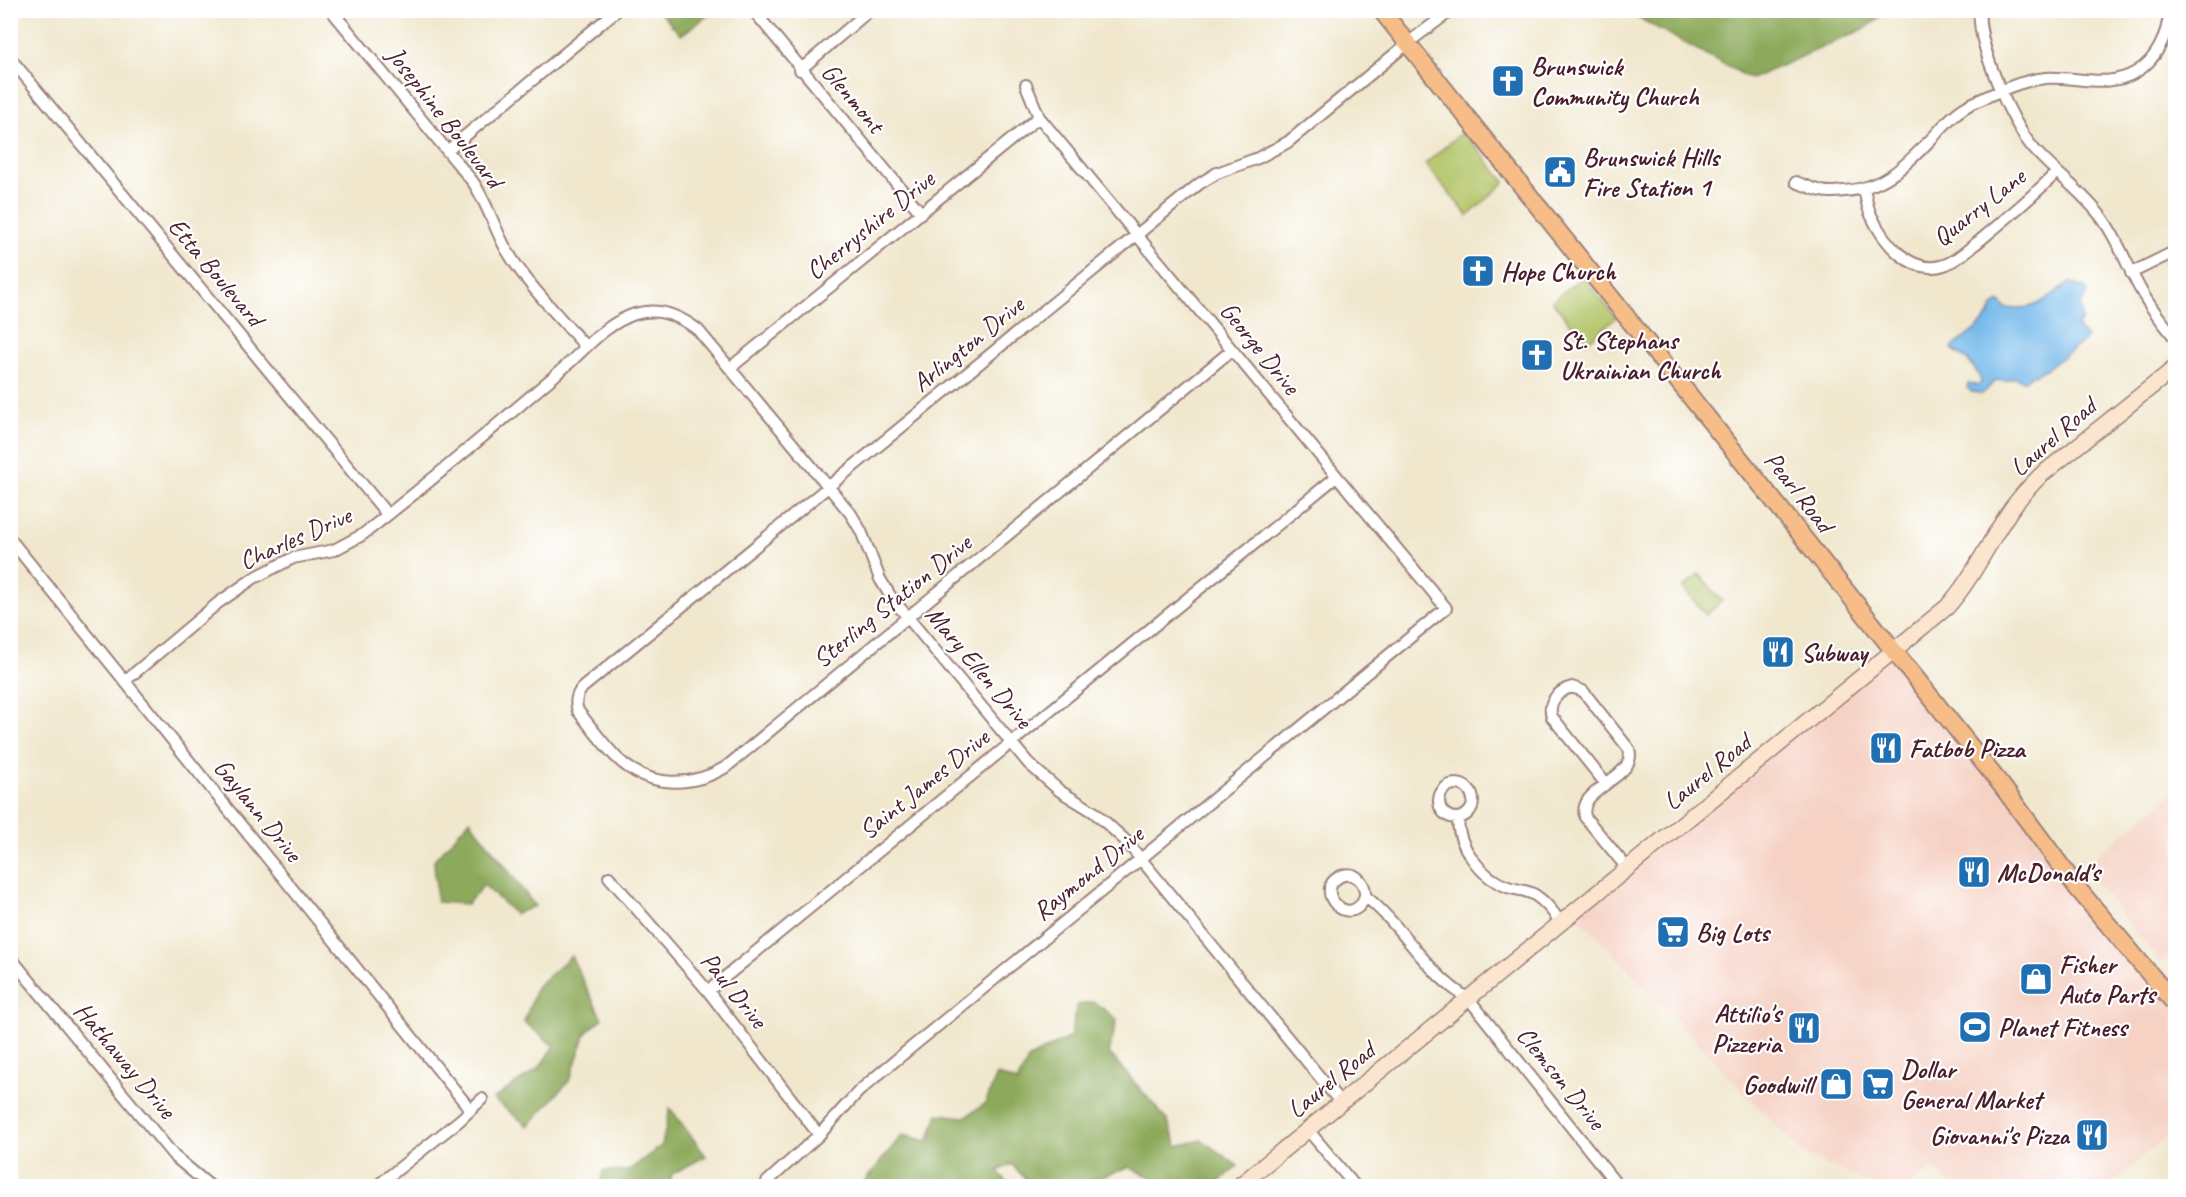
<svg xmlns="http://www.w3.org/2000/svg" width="2186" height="1197" font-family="Caveat,sans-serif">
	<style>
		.built { fill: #f6d2c5 }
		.green { fill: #b2c468; stroke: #7e724a; stroke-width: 1.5 }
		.forest { fill: #8daa5c; stroke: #6c6444; stroke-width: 1.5 }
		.water { fill: #74b9eb; stroke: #5f6c8b; stroke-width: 1.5 }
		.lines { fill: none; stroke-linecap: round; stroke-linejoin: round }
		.street-casing { stroke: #9d837c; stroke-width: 14 }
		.secondary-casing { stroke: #9d837c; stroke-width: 18 }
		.primary-casing { stroke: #9d837c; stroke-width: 20 }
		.street { stroke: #fff; stroke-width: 10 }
		.secondary { stroke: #fce5cf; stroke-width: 15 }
		.primary { stroke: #f7bd88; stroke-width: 16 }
		.labels { text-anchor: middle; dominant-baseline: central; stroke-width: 4.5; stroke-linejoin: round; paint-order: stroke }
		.poi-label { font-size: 26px; font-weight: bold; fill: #4a1f2b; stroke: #fff; text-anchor: start }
		.street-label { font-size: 26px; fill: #4a1f2b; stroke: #fff }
	</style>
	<rect width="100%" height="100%" fill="#fff"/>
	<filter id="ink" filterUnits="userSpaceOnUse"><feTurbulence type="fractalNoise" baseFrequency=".0167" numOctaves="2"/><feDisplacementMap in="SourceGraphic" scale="12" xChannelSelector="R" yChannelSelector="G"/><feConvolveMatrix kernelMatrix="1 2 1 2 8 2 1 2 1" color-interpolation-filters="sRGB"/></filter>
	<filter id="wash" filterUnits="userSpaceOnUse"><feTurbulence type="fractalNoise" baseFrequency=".008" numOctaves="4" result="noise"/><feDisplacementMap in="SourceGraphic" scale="24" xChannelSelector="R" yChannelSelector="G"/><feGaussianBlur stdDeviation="1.35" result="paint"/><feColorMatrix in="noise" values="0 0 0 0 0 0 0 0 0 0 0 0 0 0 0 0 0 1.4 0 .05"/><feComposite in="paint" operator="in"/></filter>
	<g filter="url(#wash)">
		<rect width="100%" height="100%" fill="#f0e7cd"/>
		<path class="built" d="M1893,652l282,353v124l-66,57h-159l-17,-18 -25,18h-33l-72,-32 -229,-242z
			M2175,791v160l-14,12 -76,-95 1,-3z"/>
		<path class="green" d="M1463,131l42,51 -37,34 -43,-52z
			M1583,276l33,42 -30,25 -34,-42z
			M1699,574l23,27 -16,14 -23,-27z"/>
		<path class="forest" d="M659,11h55l-33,24z
			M1626,11l261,-1v1l-21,17 -115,51z
			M470,820l65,86 -20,8 -31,-29 -17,19 -30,-2 -3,-42z
			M571,956l31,63 -16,14 -17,48 -41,45 -35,-27 46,-31 15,-22 -30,-24 13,-36z
			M1094,1002l23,17 -8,34 58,67 10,26 25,-6 36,26 -24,20h-42l-44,-19 -41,16 -22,-3 -3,6h-29l-22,-22 -13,7 11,15h-148l41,-51 26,6 10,-27 27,3 20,-13 12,-29 20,7 12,-24 41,-21 7,-32z
			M670,1108l36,48 -34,18 -3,12h-69l3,-15h25l34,-26z"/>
		<path class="water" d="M2070,282l9,5 4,-1 5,6 -7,12 1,17 -5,5 3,5 7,6 -4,5 -39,28 -9,5h-5v2l-6,4 -9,-4 -10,4c-13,-3 -14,7 -23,13l-11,-3 -4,-3 1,-4 11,1 2,-2c-2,-14 -17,-27 -29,-34l2,-3c13,-11 35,-23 39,-40l7,-4 6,7c8,-1 16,-1 23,-2 12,-1 31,-19 41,-25z"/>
	</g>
	<g filter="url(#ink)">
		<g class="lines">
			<defs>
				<path id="street" d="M331,10l142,172c14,21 21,45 33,67 21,36 53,67 80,98
					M753,10l168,203
					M1980,10c-4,32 32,115 54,139 21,24 49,43 68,69 17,23 26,51 41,76 9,16 21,30 33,45
					M10,58l377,456
					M800,70l70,-60
					M447,151l169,-140
					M1796,182c8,3 17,7 26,9 7,2 15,1 22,0 41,-2 64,-28 91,-56 11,-12 22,-25 38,-32 22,-10 48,-23 73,-25 30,-2 62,11 90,-6 22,-13 31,-37 34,-62
					M1864,189c2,8 3,18 7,26 12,27 40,61 73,50 13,-4 23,-15 34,-23 28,-23 54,-45 79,-70
					M2131,273l45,-22
					M1232,350l-506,417c-35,21 -78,21 -109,-9 -14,-14 -26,-31 -39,-47 -3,-9 -2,-15 4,-23l617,-504 18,-11 41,-15 30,-16 125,-103 39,-29
					M730,368l309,-251
					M10,539l460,570
					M125,681l93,-78 36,-25 39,-20 41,-8 28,-15c68,-52 132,-108 197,-163 24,-20 45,-48 76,-58 23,-7 45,2 63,16l153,184 10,17 19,48 11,18 138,167 31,27 34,21 32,29 215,262
					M1572,687l11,4 46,58c5,17 -11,25 -23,35l-54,-67c-5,-15 6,-26 20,-30z
					M1606,784c-11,9 -25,16 -21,33l42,51
					M1439 801a17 17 0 1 1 34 0a17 17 0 1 1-34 0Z
					M1458,818c-1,27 23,60 50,69 8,3 19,3 27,8 11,7 18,17 26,28
					M609,877l99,114 111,144
					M1365,896c-13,37 -55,-6 -24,-20 14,-6 25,7 24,20 39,31 60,77 104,103l149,187
					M10,957l164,199 36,30
					M708,991l628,-514
					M1308,1130l47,56
					M767,1182l52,-47 39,-43 21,-18 567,-466 -407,-491 -13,-32
					M377,1186l83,-66 22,-21"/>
				<path id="secondary" d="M1239,1186l708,-579c27,-30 42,-66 65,-99 8,-11 18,-22 28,-32l136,-109"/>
				<path id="primary" d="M1381,10l621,776 76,103 98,116"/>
			</defs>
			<use href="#street" class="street-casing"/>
			<use href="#secondary" class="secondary-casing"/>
			<use href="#primary" class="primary-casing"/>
			<use href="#street" class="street"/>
			<use href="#secondary" class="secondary"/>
			<use href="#primary" class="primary"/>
		</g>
	</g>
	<defs>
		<symbol id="church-square" viewBox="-11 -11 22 22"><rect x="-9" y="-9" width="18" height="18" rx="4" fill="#1f6fb2" stroke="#fff"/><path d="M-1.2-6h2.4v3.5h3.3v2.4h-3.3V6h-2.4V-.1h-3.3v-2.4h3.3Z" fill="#fff"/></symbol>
		<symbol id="civic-square" viewBox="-11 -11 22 22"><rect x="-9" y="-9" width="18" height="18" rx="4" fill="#1f6fb2" stroke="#fff"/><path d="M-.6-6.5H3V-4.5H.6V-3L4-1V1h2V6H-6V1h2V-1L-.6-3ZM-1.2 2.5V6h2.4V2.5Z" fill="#fff"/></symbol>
		<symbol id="restaurant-square" viewBox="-11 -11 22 22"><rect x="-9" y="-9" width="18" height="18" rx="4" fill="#1f6fb2" stroke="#fff"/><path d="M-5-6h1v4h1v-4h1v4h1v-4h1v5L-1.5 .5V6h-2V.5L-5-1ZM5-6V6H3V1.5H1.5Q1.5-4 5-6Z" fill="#fff"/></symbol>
		<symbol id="supermarket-square" viewBox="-11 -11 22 22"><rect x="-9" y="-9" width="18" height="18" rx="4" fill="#1f6fb2" stroke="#fff"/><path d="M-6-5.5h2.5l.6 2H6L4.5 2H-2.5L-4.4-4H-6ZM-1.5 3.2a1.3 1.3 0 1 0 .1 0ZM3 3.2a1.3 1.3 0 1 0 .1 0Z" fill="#fff"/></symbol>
		<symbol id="shop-square" viewBox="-11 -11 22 22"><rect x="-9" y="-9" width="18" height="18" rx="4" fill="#1f6fb2" stroke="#fff"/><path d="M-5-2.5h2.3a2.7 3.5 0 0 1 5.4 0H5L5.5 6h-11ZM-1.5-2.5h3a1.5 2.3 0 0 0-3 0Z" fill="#fff"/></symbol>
		<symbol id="stadium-square" viewBox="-11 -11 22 22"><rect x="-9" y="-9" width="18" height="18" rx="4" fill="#1f6fb2" stroke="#fff"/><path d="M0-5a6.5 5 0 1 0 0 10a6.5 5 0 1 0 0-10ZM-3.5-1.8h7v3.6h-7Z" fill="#fff"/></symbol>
	</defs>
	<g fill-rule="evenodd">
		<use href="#church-square" x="1489" y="62" width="38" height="38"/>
		<use href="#civic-square" x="1541" y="153" width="38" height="38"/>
		<use href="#church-square" x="1459" y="252" width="38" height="38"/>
		<use href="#church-square" x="1518" y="336" width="38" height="38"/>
		<use href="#restaurant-square" x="1759" y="633" width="38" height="38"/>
		<use href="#restaurant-square" x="1867" y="729" width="38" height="38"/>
		<use href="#restaurant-square" x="1955" y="853" width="38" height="38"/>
		<use href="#supermarket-square" x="1654" y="913" width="38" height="38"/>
		<use href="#shop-square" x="2017" y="960" width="38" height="38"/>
		<use href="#stadium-square" x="1956" y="1008" width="38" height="38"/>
		<use href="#restaurant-square" x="1785" y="1009" width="38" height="38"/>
		<use href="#shop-square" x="1817" y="1065" width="38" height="38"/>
		<use href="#supermarket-square" x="1859" y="1065" width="38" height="38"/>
		<use href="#restaurant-square" x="2073" y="1116" width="38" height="38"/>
	</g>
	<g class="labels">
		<g class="poi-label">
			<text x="1531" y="66">Brunswick<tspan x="1531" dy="30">Community Church</tspan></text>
			<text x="1583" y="157">Brunswick Hills<tspan x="1583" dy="30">Fire Station 1</tspan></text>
			<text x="1501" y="271">Hope Church</text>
			<text x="1560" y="340">St. Stephans<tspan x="1560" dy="30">Ukrainian Church</tspan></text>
			<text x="1801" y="652">Subway</text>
			<text x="1909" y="748">Fatbob Pizza</text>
			<text x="1997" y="872">McDonald's</text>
			<text x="1696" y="932">Big Lots</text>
			<text x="2059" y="964">Fisher<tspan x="2059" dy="30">Auto Parts</tspan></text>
			<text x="1781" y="1013" text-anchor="end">Attilio's<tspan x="1781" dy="30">Pizzeria</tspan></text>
			<text x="1998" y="1027">Planet Fitness</text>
			<text x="1901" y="1069">Dollar<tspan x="1901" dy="30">General Market</tspan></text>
			<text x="1813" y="1084" text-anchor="end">Goodwill</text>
			<text x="2069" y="1135" text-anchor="end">Giovanni's Pizza</text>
		</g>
		<g class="street-label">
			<text transform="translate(853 98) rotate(50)">Glenmont</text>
			<text transform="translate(445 117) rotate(52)">Josephine Boulevard</text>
			<text transform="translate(1979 207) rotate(-38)">Quarry Lane</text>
			<text transform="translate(870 225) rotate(-39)">Cherryshire Drive</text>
			<text transform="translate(216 272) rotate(50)">Etta Boulevard</text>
			<text transform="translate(968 344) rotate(-39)">Arlington Drive</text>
			<text transform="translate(1260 348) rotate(51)">George Drive</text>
			<text transform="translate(2053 437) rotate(-41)">Laurel Road</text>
			<text transform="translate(1799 492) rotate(52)">Pearl Road</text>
			<text transform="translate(295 538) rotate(-24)">Charles Drive</text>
			<text transform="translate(892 601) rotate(-39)">Sterling Station Drive</text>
			<text transform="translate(979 667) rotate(50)">Mary Ellen Drive</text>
			<text transform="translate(1707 772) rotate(-39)">Laurel Road</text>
			<text transform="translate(924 784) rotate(-39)">Saint James Drive</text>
			<text transform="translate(258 810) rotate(51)">Gaylann Drive</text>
			<text transform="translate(1088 873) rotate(-39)">Raymond Drive</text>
			<text transform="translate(734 990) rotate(51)">Paul Drive</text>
			<text transform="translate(125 1060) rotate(50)">Hathaway Drive</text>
			<text transform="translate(1561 1078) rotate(51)">Clemson Drive</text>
			<text transform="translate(1331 1080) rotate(-39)">Laurel Road</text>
		</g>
	</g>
	<rect width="2186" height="1197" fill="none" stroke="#fff" stroke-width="36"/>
</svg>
